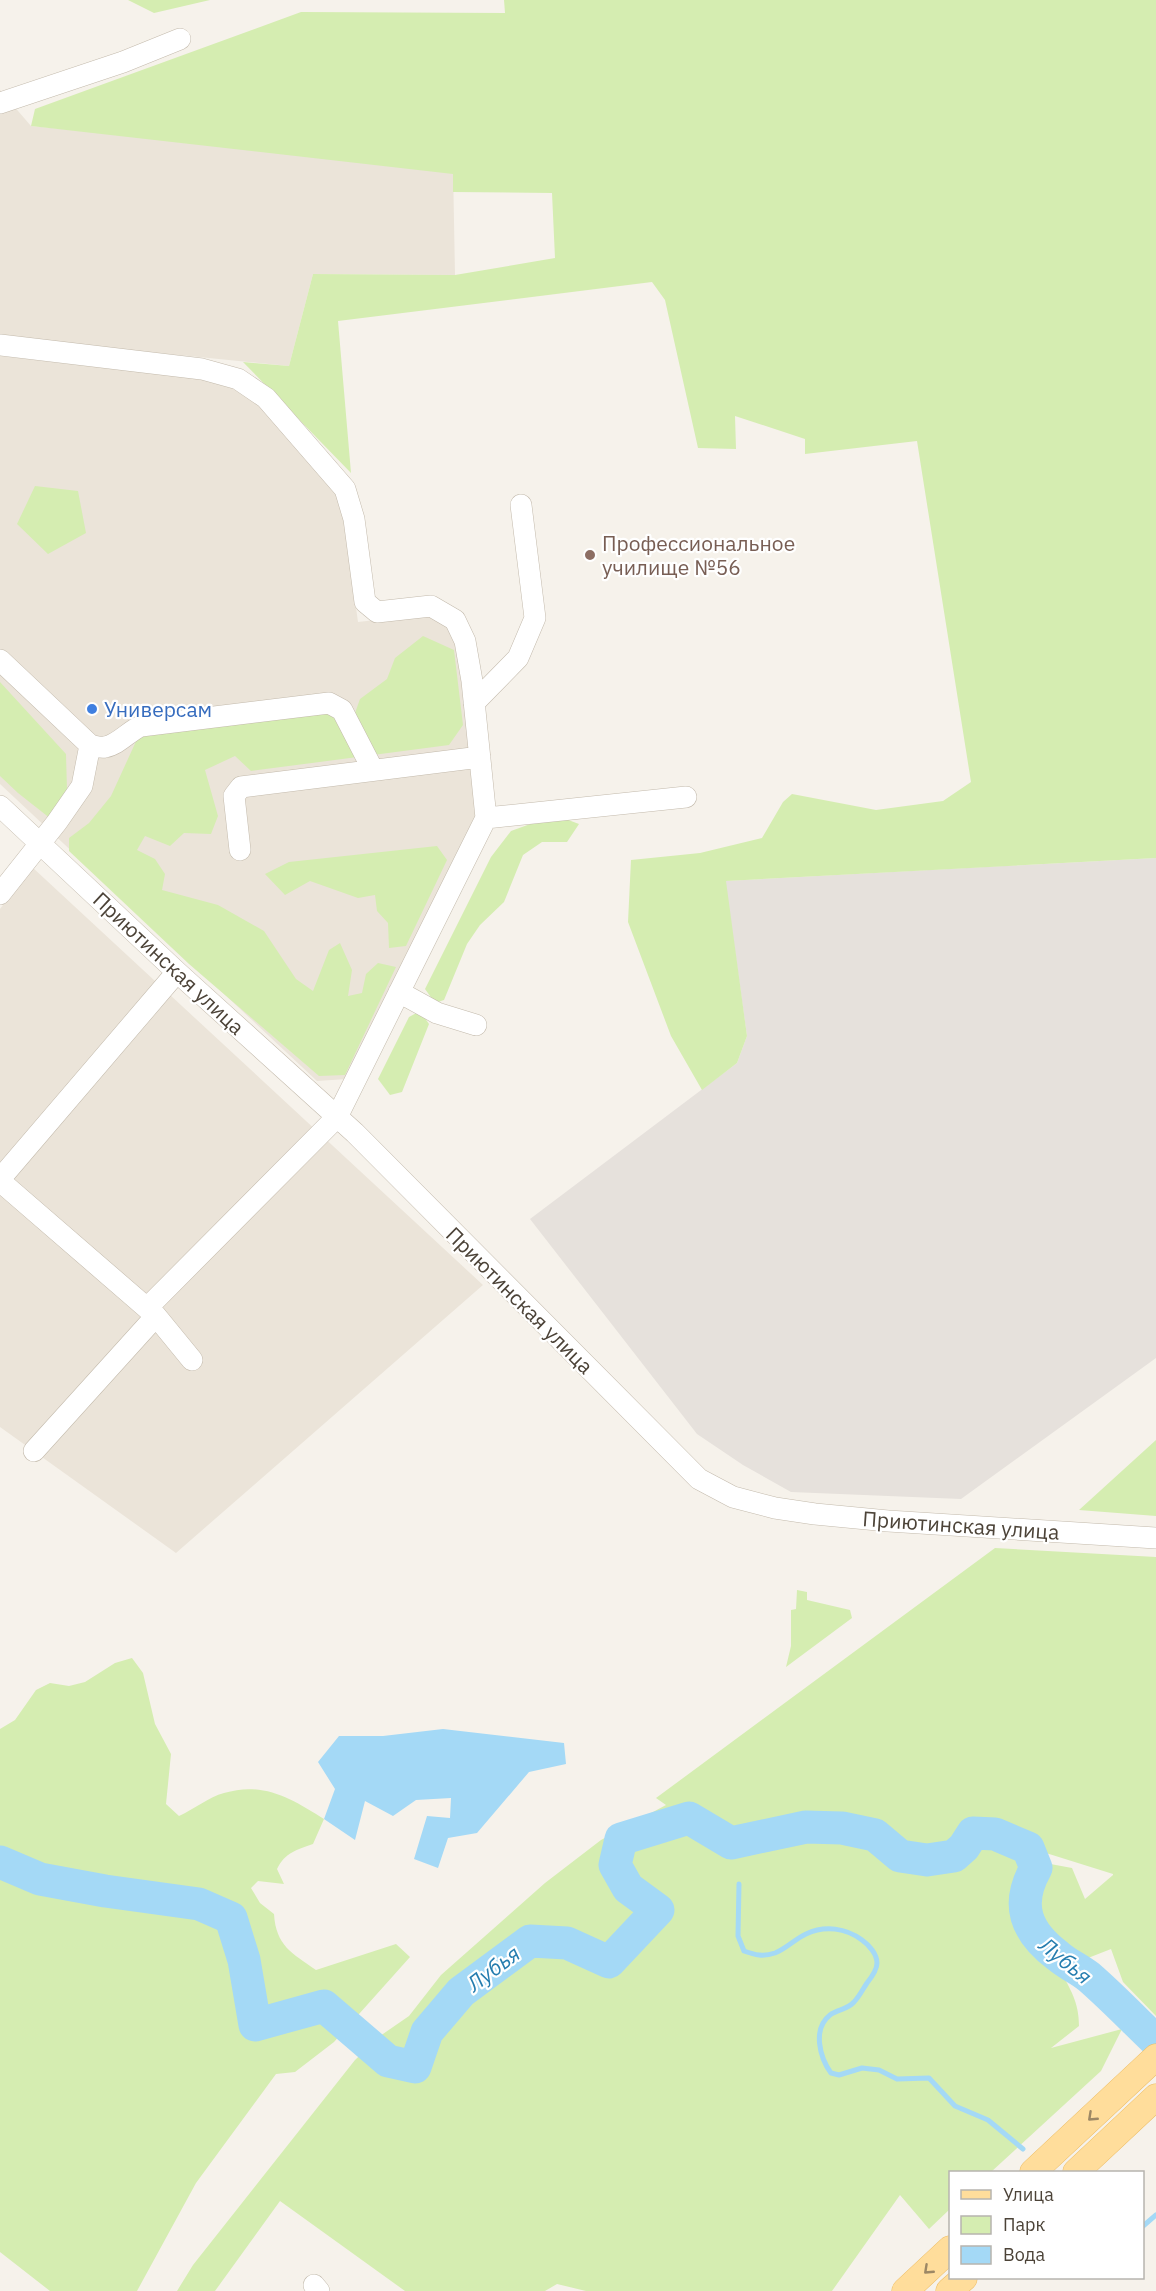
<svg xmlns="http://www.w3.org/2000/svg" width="1156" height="2291" font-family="'IBM Plex Sans',sans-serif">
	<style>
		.residential { fill: #ebe4d9 }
		.industrial { fill: #e6e1dc }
		.green { fill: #d5edb1; fill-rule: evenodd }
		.water { fill: #a4d9f6 }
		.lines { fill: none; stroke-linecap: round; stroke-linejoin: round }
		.stream { stroke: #a4d9f6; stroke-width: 5 }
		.river { stroke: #a4d9f6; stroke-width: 33 }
		.minor-casing { stroke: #c3baac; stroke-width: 22 }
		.major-casing { stroke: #edbc62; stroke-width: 27 }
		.minor { stroke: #fff; stroke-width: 21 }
		.major { stroke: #ffdd9b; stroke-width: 26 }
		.oneway { stroke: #9d8865 }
		.education-dot { fill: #8d6e63; stroke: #fff; stroke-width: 2 }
		.shop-dot { fill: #3f7fe0; stroke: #fff; stroke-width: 2 }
		.labels { text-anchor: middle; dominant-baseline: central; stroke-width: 4.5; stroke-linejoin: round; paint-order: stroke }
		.education-label { font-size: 21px; fill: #785e54; stroke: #fff; text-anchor: start }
		.shop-label { font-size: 21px; fill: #366cbe; stroke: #fff; text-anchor: start }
		.street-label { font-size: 21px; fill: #4c4338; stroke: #fff }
		.water-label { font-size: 22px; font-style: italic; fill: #257daf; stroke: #fff }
	</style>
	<rect width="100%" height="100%" fill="#f6f2eb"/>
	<path class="residential" d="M0,90l31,36 422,41 2,108 -142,-1 -24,92 -289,-29z
		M0,356l200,23 34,10 26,17 75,86 9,28 14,102 71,-8 19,11 8,18 7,38 14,136 -130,262 -30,2 -317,-297z
		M32,867l451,418 -307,268 -176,-126v-518z"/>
	<path class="industrial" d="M1156,858v500l-195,141 -170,-7 -48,-27 -46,-31 -167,-215 207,-156 10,-27 -22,-155z"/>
	<path class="green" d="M128,0h82l-56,13z
		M504,0h652v858l-430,23 21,155 -10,27 -35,27 -31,-54 -43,-114 3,-62 69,-7 62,-15 21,-36 9,-8 84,16 67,-9 28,-19 -54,-341 -112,13v-15l-70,-23 1,33 -38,-1 -33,-148 -13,-18 -314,39 13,152 -108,-111 46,4 24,-92 142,1 100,-17 -3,-65 -99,-1v-18l-422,-48 4,-17 266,-97 204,1z
		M35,486l43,5 8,42 -38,21 -31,-30z
		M423,636l31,14 9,75 -14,20 -198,26 -16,-15 -30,14 13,46 -7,18 -27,-1 -14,13 -25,-10 -8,14 18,9 10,15 -3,16 56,15 46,26 32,48 17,12 16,-41 11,-7 12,27 -4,26 14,-3 4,-19 12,-11 18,4 -51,108 -26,1 -130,-112 -120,-113v-13l20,-15 22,-27 27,-59 192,-24 12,14h8l10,-28 27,-20 8,-21z
		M0,682l66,72 1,36 -16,29 -33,-26 -18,-17z
		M555,815l24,9 -12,18h-25l-19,13 -19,47 -24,23 -13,19 -23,56 -9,3 -10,-14 66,-132 20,-26z
		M437,846l10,14 -41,86 -17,2 -1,-25 -11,-12 -2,-16 -17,3 -48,-17 -25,14 -20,-21 24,-12z
		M420,1011l9,13 -27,68 -12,3 -12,-16 31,-62z
		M1156,1440v76l-77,-6z
		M995,1548l161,9v459l-33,-34 -12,-33 -51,20c10,21 19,32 19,57l-28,22 71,-19 -21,42 -110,101h-41v37l-21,20 -29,-34 -68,96h-246l-29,-7 -12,7h-140l-125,-90 -65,90h-38l16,-26 162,-205 25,-24 29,-20 32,-41 104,-92 56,-43 65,-35 -10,-7zM1030,1848l83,26v1l-28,24 -13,-31 -27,-5z
		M797,1590l10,2v8l43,10 2,8 -66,49 5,-21v-36l5,-1z
		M132,1658l11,15 12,51 16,30 -5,50 13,12c15,-7 30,-19 45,-23 39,-12 68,6 100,26l-11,25c-16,6 -28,8 -36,25l7,15 -26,-3 -7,7 9,15 14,11c2,32 18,39 42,56l80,-26 14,13 -76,85 -39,30 -19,2 -80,109 -59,108h-87l-50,-39v-523l15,-9 21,-30 14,-7 19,3 16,-4 30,-19z"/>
	<path class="water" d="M443,1729l121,14 2,21 -37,8 -52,61 -29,5 -10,30 -24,-9 13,-43 23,2 1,-20 -35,2 -23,16 -28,-15 -10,39 -31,-21 11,-30 -17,-27 21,-26h44z"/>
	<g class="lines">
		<path class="stream" d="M739,1884l-1,52 6,15c11,4 19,6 31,2 11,-4 20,-14 31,-19 19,-9 40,-6 56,6 7,5 15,14 15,23 0,7 -6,15 -10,20 -4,6 -8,14 -13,19 -7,8 -16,7 -24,13 -18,14 -10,43 1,58l8,2 23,-7 17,2 18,9 32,-1 26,28 33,14 35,29
			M1142,2227l14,-12"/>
		<path class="river" d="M0,1862l40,17 65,12 94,13 32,14 13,42 11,65 69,-19 64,55 27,6 12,-35 34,-40 69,-51 37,2 42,19 49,-52 -30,-22 -13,-23 6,-26 68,-21 42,25 75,-16 36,1 33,7 25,21 27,4 27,-4 10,-9 9,-14 22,1 33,14 8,20c-21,37 -10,64 22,88 9,8 21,13 31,21 23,20 45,43 67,64"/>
		<defs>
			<path id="minor" d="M0,103l123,-41 57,-23
				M0,345l202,24 36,10 28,19 79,91 9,30 11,83 12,10 54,-6 24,14 10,21 7,40 14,137 -149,299 -190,191
				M0,660l90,85 -8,41 -25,36 -57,72
				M474,703l44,-45 17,-40 -14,-113
				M90,745c4,1 11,3 15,2 13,-2 24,-16 36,-21l188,-23 13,7 31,60
				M0,806l177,166 178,161 344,346 34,18 42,11 40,6 73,7 268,17
				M486,818l200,-21
				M240,850l-6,-54 7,-9 239,-30
				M399,992l38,21 39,12
				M0,1179l177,-207
				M0,1181l156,135 36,44
				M34,1451l122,-135
				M314,2285l5,6"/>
			<path id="major" d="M1033,2172l123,-115
				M1076,2172l80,-75
				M905,2291l45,-42
				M949,2291l15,-13"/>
		</defs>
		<use href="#minor" class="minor-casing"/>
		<use href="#major" class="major-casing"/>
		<use href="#minor" class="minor"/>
		<use href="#major" class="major"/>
	</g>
	<defs><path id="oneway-chevron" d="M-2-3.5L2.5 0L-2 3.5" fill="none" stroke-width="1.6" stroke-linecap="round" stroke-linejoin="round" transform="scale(1.5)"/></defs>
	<g class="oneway">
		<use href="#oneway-chevron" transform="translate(1092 2117) rotate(137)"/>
		<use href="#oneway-chevron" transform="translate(928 2270) rotate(137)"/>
	</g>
	<circle class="education-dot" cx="590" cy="555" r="6"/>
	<circle class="shop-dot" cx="92" cy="709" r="6"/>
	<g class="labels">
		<g class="education-label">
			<text x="602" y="543">Профессиональное<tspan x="602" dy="24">училище №56</tspan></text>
		</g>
		<g class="shop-label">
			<text x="104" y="709">Универсам</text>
		</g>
		<g class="street-label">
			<text transform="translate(169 963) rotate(43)">Приютинская улица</text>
			<text transform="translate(520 1300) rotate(45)">Приютинская улица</text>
			<text transform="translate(961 1525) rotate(4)">Приютинская улица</text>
		</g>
		<g class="water-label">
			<text transform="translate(1066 1960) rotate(39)">Лубья</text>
			<text transform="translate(493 1968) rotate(-37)">Лубья</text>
		</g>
	</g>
	<rect x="949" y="2171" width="195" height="108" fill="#ffffff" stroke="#b7b4af" stroke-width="1.5"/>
	<rect x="961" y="2190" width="30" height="9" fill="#ffdd9b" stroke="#b7b4af" stroke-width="1.5"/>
	<text x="1003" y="2201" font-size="18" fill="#4c4338">Улица</text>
	<rect x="961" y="2216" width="30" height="18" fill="#d5edb1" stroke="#b7b4af" stroke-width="1.5"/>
	<text x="1003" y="2231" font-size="18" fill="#4c4338">Парк</text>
	<rect x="961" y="2246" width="30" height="18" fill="#a4d9f6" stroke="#b7b4af" stroke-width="1.5"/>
	<text x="1003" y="2261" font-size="18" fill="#4c4338">Вода</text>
</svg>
